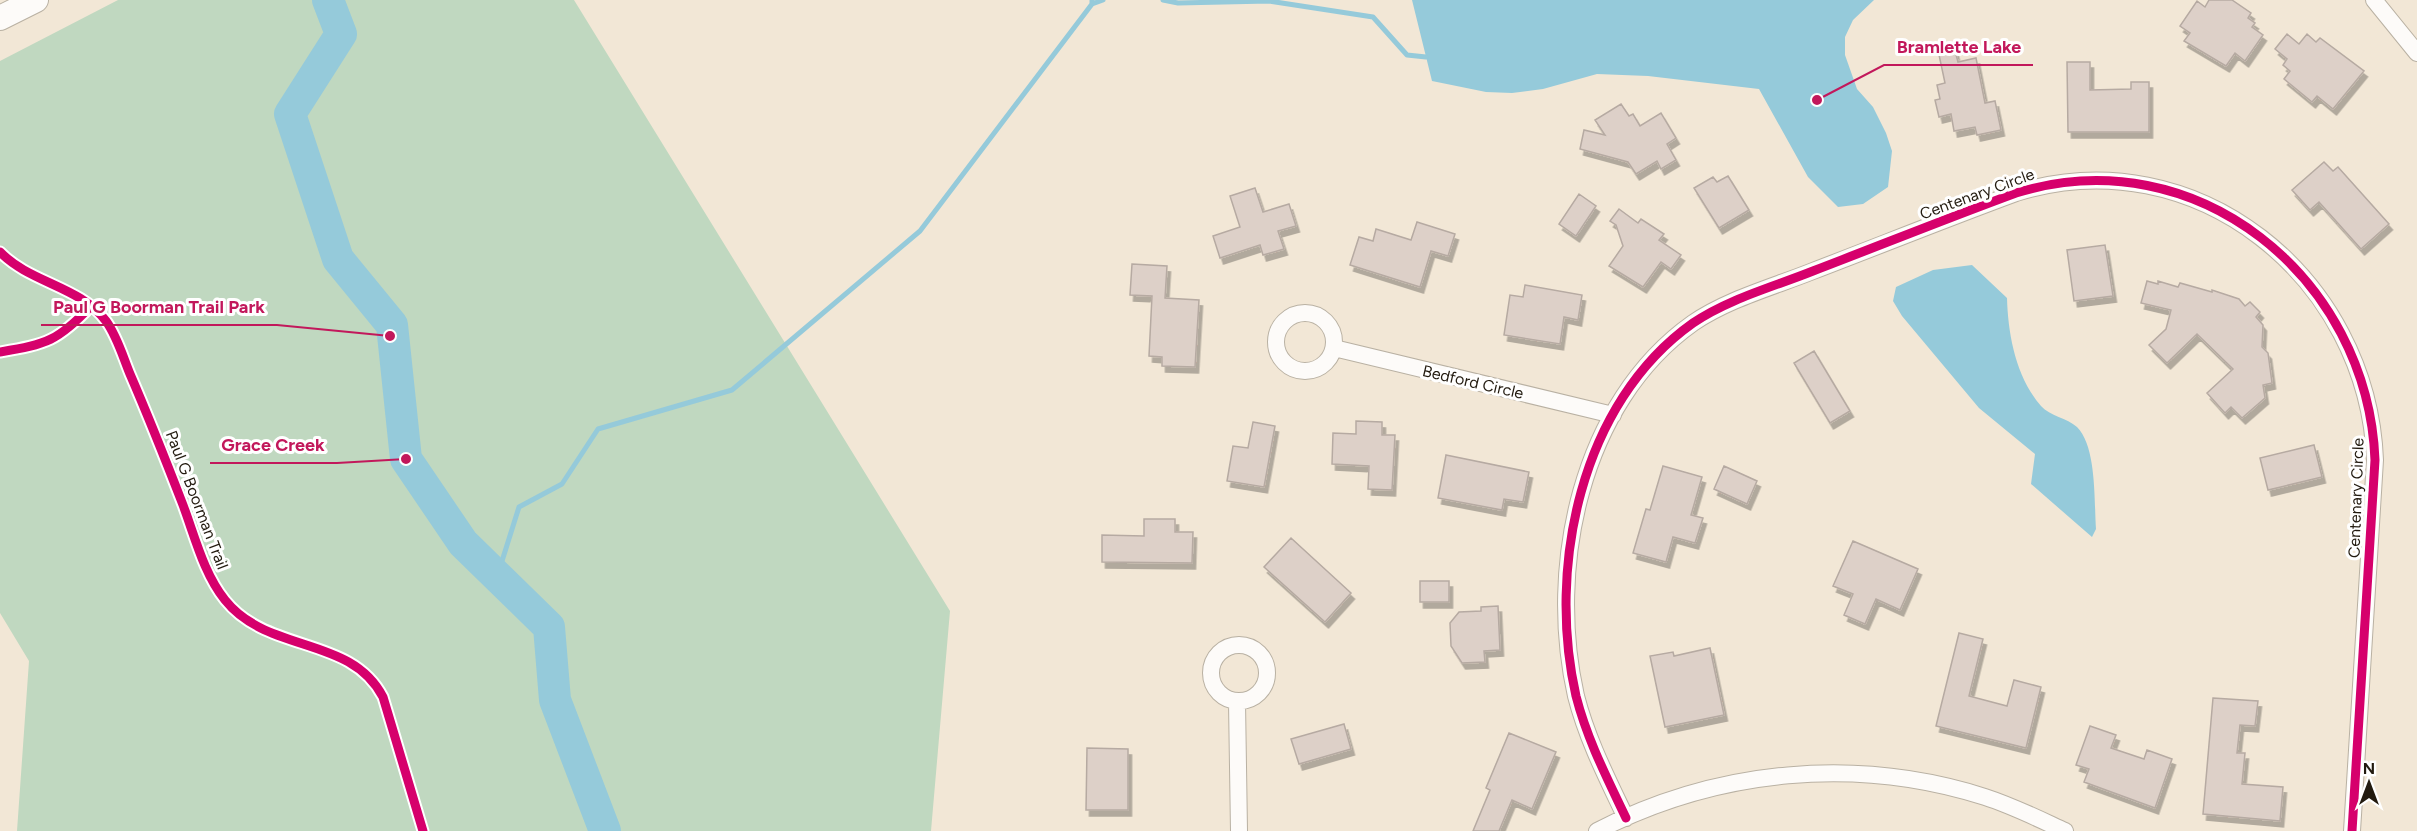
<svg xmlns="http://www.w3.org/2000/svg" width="2417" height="831" font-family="Figtree,sans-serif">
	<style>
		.green { fill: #c0d8c0 }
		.water { fill: #95cada }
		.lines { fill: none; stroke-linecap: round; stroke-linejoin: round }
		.stream { stroke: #95cada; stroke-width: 5 }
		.river { stroke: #95cada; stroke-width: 32 }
		.building { fill: #ddd0c8; stroke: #b6aaa2; stroke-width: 1.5; filter: url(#shadow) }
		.street-casing { stroke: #b9b1a3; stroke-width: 18 }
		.secondary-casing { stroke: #b9b1a3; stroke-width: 26 }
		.street { stroke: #fdfbf9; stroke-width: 16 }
		.secondary { stroke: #fdfbf9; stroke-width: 24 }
		.cycleway-casing { stroke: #fff; stroke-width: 13 }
		.cycleway { stroke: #d6006c; stroke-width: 9 }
		.labels { text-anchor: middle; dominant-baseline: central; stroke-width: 6; stroke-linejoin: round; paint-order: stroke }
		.street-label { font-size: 16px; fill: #221a0f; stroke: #fff }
		.leader { fill: none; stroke: #c2185b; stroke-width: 2 }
		.callout-dot { fill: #c2185b; stroke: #fff; stroke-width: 2 }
		.callout-label { font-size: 18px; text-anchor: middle; font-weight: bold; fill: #c2185b; stroke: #fff; stroke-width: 6; stroke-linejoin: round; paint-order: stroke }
	</style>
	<defs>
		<filter id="shadow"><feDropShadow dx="3.5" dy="6" stdDeviation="0" flood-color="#0004"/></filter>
	</defs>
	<rect width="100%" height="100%" fill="#f2e7d6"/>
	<path class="green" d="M118,0h456l376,611 -19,220h-914l12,-170 -29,-48v-552z"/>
	<path class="water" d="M1412,0h462l-21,20 -8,17v18l12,34 16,18 13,26 6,18 -4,36 -25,17 -25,3 -30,-30 -49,-88 -111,-13 -51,-2 -54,15 -31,4 -26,-1 -54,-11z
		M1972,265l35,33c1,37 9,79 34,108 9,10 26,12 36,21 20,20 17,75 19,102l-4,8 -61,-53 4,-30 -56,-46 -77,-92 -9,-15 3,-14 37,-17z"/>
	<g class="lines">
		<path class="stream" d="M1163,0l15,3 91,-2 104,16 34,38 19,2
			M1092,4l11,-4
			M497,577l22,-70 43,-23 36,-55 134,-39 188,-159 172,-227v-4"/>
		<path class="river" d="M328,0l13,34 -51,80 48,145 54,66 14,134 57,84 86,84 6,73 50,131"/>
	</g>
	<path class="building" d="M2209,0h23l19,13 -3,5 7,5 -3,4 11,8 -18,26 -10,-8 -9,13 -42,-25 6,-8 -10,-7 17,-25 8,6z
		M2287,34l12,10 8,-10 9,8 4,-4 44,33 -31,38 -16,-13 -5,6 -28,-23 6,-8 -7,-6 4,-6 -12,-10z
		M1954,47l4,15 18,-4 9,45 10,-2 6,29 -24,5 -2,-8 -21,4 -3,-17 -12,3 -4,-17 5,-1 -3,-14 8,-2 -7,-33z
		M2067,62h23v28l41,-1v-7h18v50h-81z
		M1621,104l8,12 4,-2 7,12 21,-13 15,25 -9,6 9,16 -15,9 -4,-8 -21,13 -8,-12 -48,-13 4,-19 21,5 -10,-15z
		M2324,162l9,9 5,-4 51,57 -28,25 -42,-47 -9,8 -18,-20z
		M1728,176l21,34 -30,18 -25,-40 19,-11 4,5z
		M1255,188l8,24 26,-8 7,22 -18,5 6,18 -21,6 -3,-10 -40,13 -7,-22 27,-9 -10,-31z
		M1579,194l17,12 -20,30 -17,-12z
		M1619,209l19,14 3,-4 23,15 -5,6 22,15 -10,14 -10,-7 -18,25 -34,-21 14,-20 -7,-21 -6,-4z
		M1417,222l38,12 -7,22 -17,-5 -11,36 -70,-22 9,-28 14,4 3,-12 35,11z
		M2105,245l8,51 -39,5 -7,-51z
		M1132,264l35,2 -2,32 34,2 -4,67 -33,-1v-9l-13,-1 3,-60 -22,-1z
		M2147,281l11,3v-3l20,6 2,-4 32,9v-2l27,9 6,7 5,-4 10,10 -4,5 7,8 -1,22 6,6 4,30 -9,2 2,13 -23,20 -11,-11 -6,6 -18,-20 26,-24 -36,-35 -30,29 -18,-18 17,-16 5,-19 -30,-7z
		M1525,285l57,10 -4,25 -14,-3 -4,27 -56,-9 6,-40 13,2z
		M1814,351l36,60 -20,12 -36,-60z
		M1356,421l26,1v13h13l-3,55 -24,-1 1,-23 -37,-2 1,-31 23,1z
		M1253,422l22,4 -11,61 -37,-6 6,-35 15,2z
		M2314,445l8,32 -54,13 -8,-32z
		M1446,455l83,17 -6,30 -19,-3 -2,11 -64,-12z
		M1663,466l39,11 -11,38 12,3 -8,25 -22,-6 -7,25 -33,-9 13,-44 4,1z
		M1724,466l33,15 -10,23 -33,-15z
		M1144,519h31v13h18l-1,31 -90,-1v-27l42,1z
		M1291,538l60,55 -26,29 -61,-55z
		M1853,541l65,28 -18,41 -24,-11 -11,25 -21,-9 9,-21 -20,-8z
		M1420,581h29v21h-29z
		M1498,606l2,44 -16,1 1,11 -23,1 -11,-17 -1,-23 9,-11 22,-1v-4z
		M1959,633l24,6 -14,57 38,10 7,-26 27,7 -15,61 -90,-22z
		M1710,648l14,67 -59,12 -15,-71 23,-4 1,4z
		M2213,698l45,3 -3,25 -15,-1 -3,28h8l-3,31 41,3 -3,34 -77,-7z
		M1344,724l7,25 -52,15 -8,-25z
		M2090,726l26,9 -5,13 33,11 3,-9 25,9 -17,49 -71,-26 5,-13 -13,-4z
		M1509,733l47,19 -24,57 -20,-9 -13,31h-26l17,-41 -4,-2z
		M1087,748l41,1v61h-42z"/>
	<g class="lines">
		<defs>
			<path id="street" d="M2374,0l43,53
				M1276 342a29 29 0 1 1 58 0a29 29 0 1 1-58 0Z
				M1334,348l279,67
				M1211 673a28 28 0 1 1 56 0a28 28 0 1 1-56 0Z
				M1237,702l2,129
				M1626,818c-19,-40 -39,-79 -50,-122 -29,-128 4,-293 117,-373 35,-24 80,-36 120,-52 68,-26 135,-53 203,-78 180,-56 352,85 359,267l-23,371
				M1597,831c121,-62 259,-75 388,-34 28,9 54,22 80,34"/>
			<path id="secondary" d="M0,18l36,-18"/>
		</defs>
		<use href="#street" class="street-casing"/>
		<use href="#secondary" class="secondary-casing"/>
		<use href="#street" class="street"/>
		<use href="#secondary" class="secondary"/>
		<defs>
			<path id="cycleway" d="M0,252c30,31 80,34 106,69 11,15 17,36 24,53 19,44 36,87 53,131 12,32 21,69 42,95 43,54 126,35 158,97l40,134
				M0,352c47,-8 58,-11 91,-46
				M1626,818c-19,-40 -39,-79 -50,-122 -29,-128 4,-293 117,-373 35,-24 80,-36 120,-52 68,-26 135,-53 203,-78 180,-56 352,85 359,267l-23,371"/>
		</defs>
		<use href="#cycleway" class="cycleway-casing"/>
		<use href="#cycleway" class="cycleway"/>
	</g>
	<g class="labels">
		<g class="street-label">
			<text transform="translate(1977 194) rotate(-20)">Centenary Circle</text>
			<text transform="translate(1473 382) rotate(13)">Bedford Circle</text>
			<text transform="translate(2356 498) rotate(-88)">Centenary Circle</text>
			<text transform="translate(197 500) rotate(69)">Paul G Boorman Trail</text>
		</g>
	</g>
	<path class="leader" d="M1817 100L1884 65H2033M390 336L277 325H41M406 459L337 463H210"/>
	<g class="callout-dot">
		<circle cx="1817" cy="100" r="6"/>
		<circle cx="390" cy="336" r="6"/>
		<circle cx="406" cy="459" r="6"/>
	</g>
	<g class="callout-label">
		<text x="1959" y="53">Bramlette Lake</text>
		<text x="159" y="313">Paul G Boorman Trail Park</text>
		<text x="273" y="451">Grace Creek</text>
	</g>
	<g transform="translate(2369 783)" stroke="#ffffff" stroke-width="4.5" paint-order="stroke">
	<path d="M0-4.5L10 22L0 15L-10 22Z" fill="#221a0f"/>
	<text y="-9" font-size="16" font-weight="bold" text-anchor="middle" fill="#221a0f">N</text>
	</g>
</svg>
